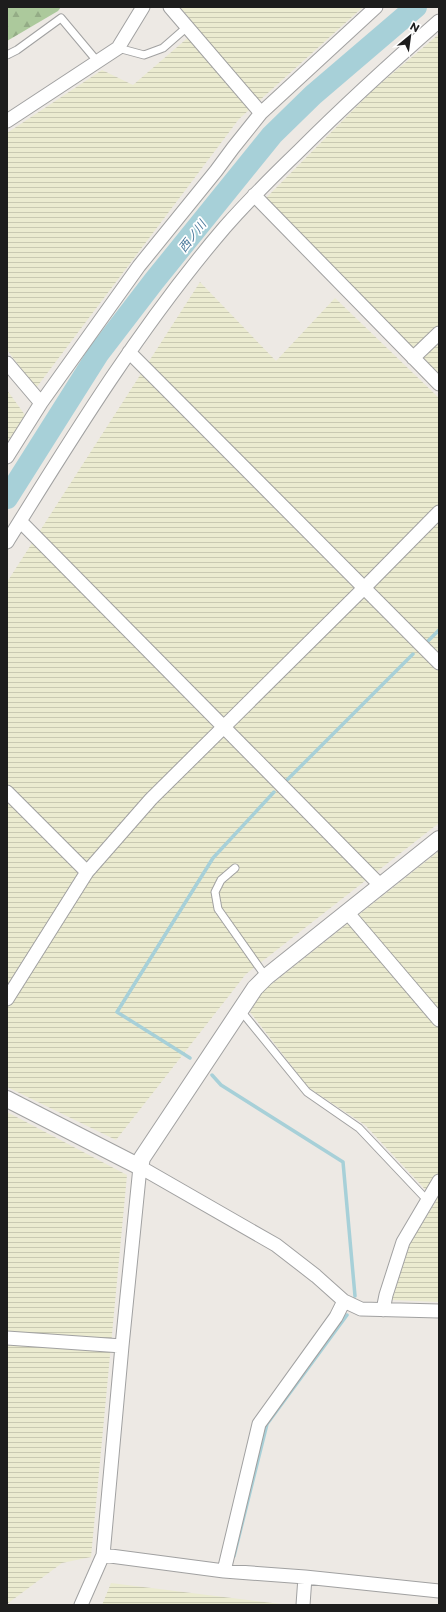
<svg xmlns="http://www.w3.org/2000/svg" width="446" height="1612" font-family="Montserrat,'Noto Sans JP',sans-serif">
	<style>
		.farmland { fill: url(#farmland-rules) }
		.forest { fill: url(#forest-firs) }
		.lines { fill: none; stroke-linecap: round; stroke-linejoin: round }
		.stream { stroke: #a7d0d8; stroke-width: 3.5 }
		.river { stroke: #a7d0d8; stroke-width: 22 }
		.service-casing { stroke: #a1a1a1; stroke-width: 9 }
		.minor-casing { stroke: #a1a1a1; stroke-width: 15 }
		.tertiary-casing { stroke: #a1a1a1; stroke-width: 18 }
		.service { stroke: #fff; stroke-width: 7 }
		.minor { stroke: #fff; stroke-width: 13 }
		.tertiary { stroke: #fff; stroke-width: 16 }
		.labels { text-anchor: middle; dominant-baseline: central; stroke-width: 3.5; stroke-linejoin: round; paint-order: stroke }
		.water-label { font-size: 12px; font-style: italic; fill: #4f7b9d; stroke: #fff }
	</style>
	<defs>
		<pattern id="farmland-rules" width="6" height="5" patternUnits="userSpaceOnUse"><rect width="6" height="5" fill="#ebebd0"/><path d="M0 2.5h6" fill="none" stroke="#c9c9b2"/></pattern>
		<pattern id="forest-firs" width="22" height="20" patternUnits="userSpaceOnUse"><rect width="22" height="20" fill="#acc99c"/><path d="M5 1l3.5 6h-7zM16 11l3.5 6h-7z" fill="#94ac86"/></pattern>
	</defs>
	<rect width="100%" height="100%" fill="#ede9e4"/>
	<path class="farmland" d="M180,7h183l-124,112 -203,269 -29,-38v-217l95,-63 31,15 65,-56z
		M439,34v340l-174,-175 108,-109z
		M200,282l76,79 59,-63 104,100v425l-193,151 -130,166 -109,-53v-505z
		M7,390l18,25 -18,28z
		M439,851v451l-47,-2 18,-56 26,-43 -71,-76 -56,-37 -59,-76 13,-21z
		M7,1112l120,63 -36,382 -29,6 -55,41z
		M111,1583l178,22h-187z"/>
	<path class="forest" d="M7,7h54l-3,4 -51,30z"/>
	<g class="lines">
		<path class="stream" d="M428,641l11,-11
			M286,781l127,-127
			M190,1058l-73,-46 96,-154 61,-66
			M212,1075l9,10 122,77 12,134
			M234,1556l33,-132 80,-109"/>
		<path class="river" d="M7,498l91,-144 56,-73 118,-146 41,-40 103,-88"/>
		<defs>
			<path id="service" d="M118,48l26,7 19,-7 24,-21
				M7,55l10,-5 44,-32 36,43
				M235,868l-14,12 -6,12 3,17 48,68
				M241,1011l66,81 52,36 68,72"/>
			<path id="minor" d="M170,7l91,106
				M7,121l111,-73 25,-41
				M254,195l185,189
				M129,352l310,311
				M413,358l26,-25
				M7,363l34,40
				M7,457l34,-54 98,-137 77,-95 17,-23 28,-35 115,-106
				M20,521l360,364
				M7,542c67,-108 135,-218 218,-315 23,-26 48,-51 74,-76 45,-45 92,-88 140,-130
				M7,792l80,80
				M347,912l92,108
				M7,999l80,-127 64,-73 213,-211 75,-76
				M383,1310l3,-15 17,-53 36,-61
				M7,1338l115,8
				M103,1555l121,16 81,6 134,14
				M224,1571l35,-147 77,-107 8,-16
				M81,1605l22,-50 19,-209 18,-179 136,78 40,31 28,25 17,8 78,2
				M303,1605l2,-28"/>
			<path id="tertiary" d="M7,1099l133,68 2,-9 113,-170 11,-11 173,-138"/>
		</defs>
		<use href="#service" class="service-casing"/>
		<use href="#minor" class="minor-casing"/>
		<use href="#tertiary" class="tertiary-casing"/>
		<use href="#service" class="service"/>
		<use href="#minor" class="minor"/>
		<use href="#tertiary" class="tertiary"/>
	</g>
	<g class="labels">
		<g class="water-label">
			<text transform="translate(192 236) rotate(-52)">西ノ川</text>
		</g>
	</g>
	<rect width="446" height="1612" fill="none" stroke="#1d1d1d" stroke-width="16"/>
	<g transform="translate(410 36) rotate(29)" stroke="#ffffff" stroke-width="3" paint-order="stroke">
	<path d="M0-3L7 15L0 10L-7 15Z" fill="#1d1d1d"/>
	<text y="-6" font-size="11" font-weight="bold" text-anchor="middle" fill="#1d1d1d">N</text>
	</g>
</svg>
